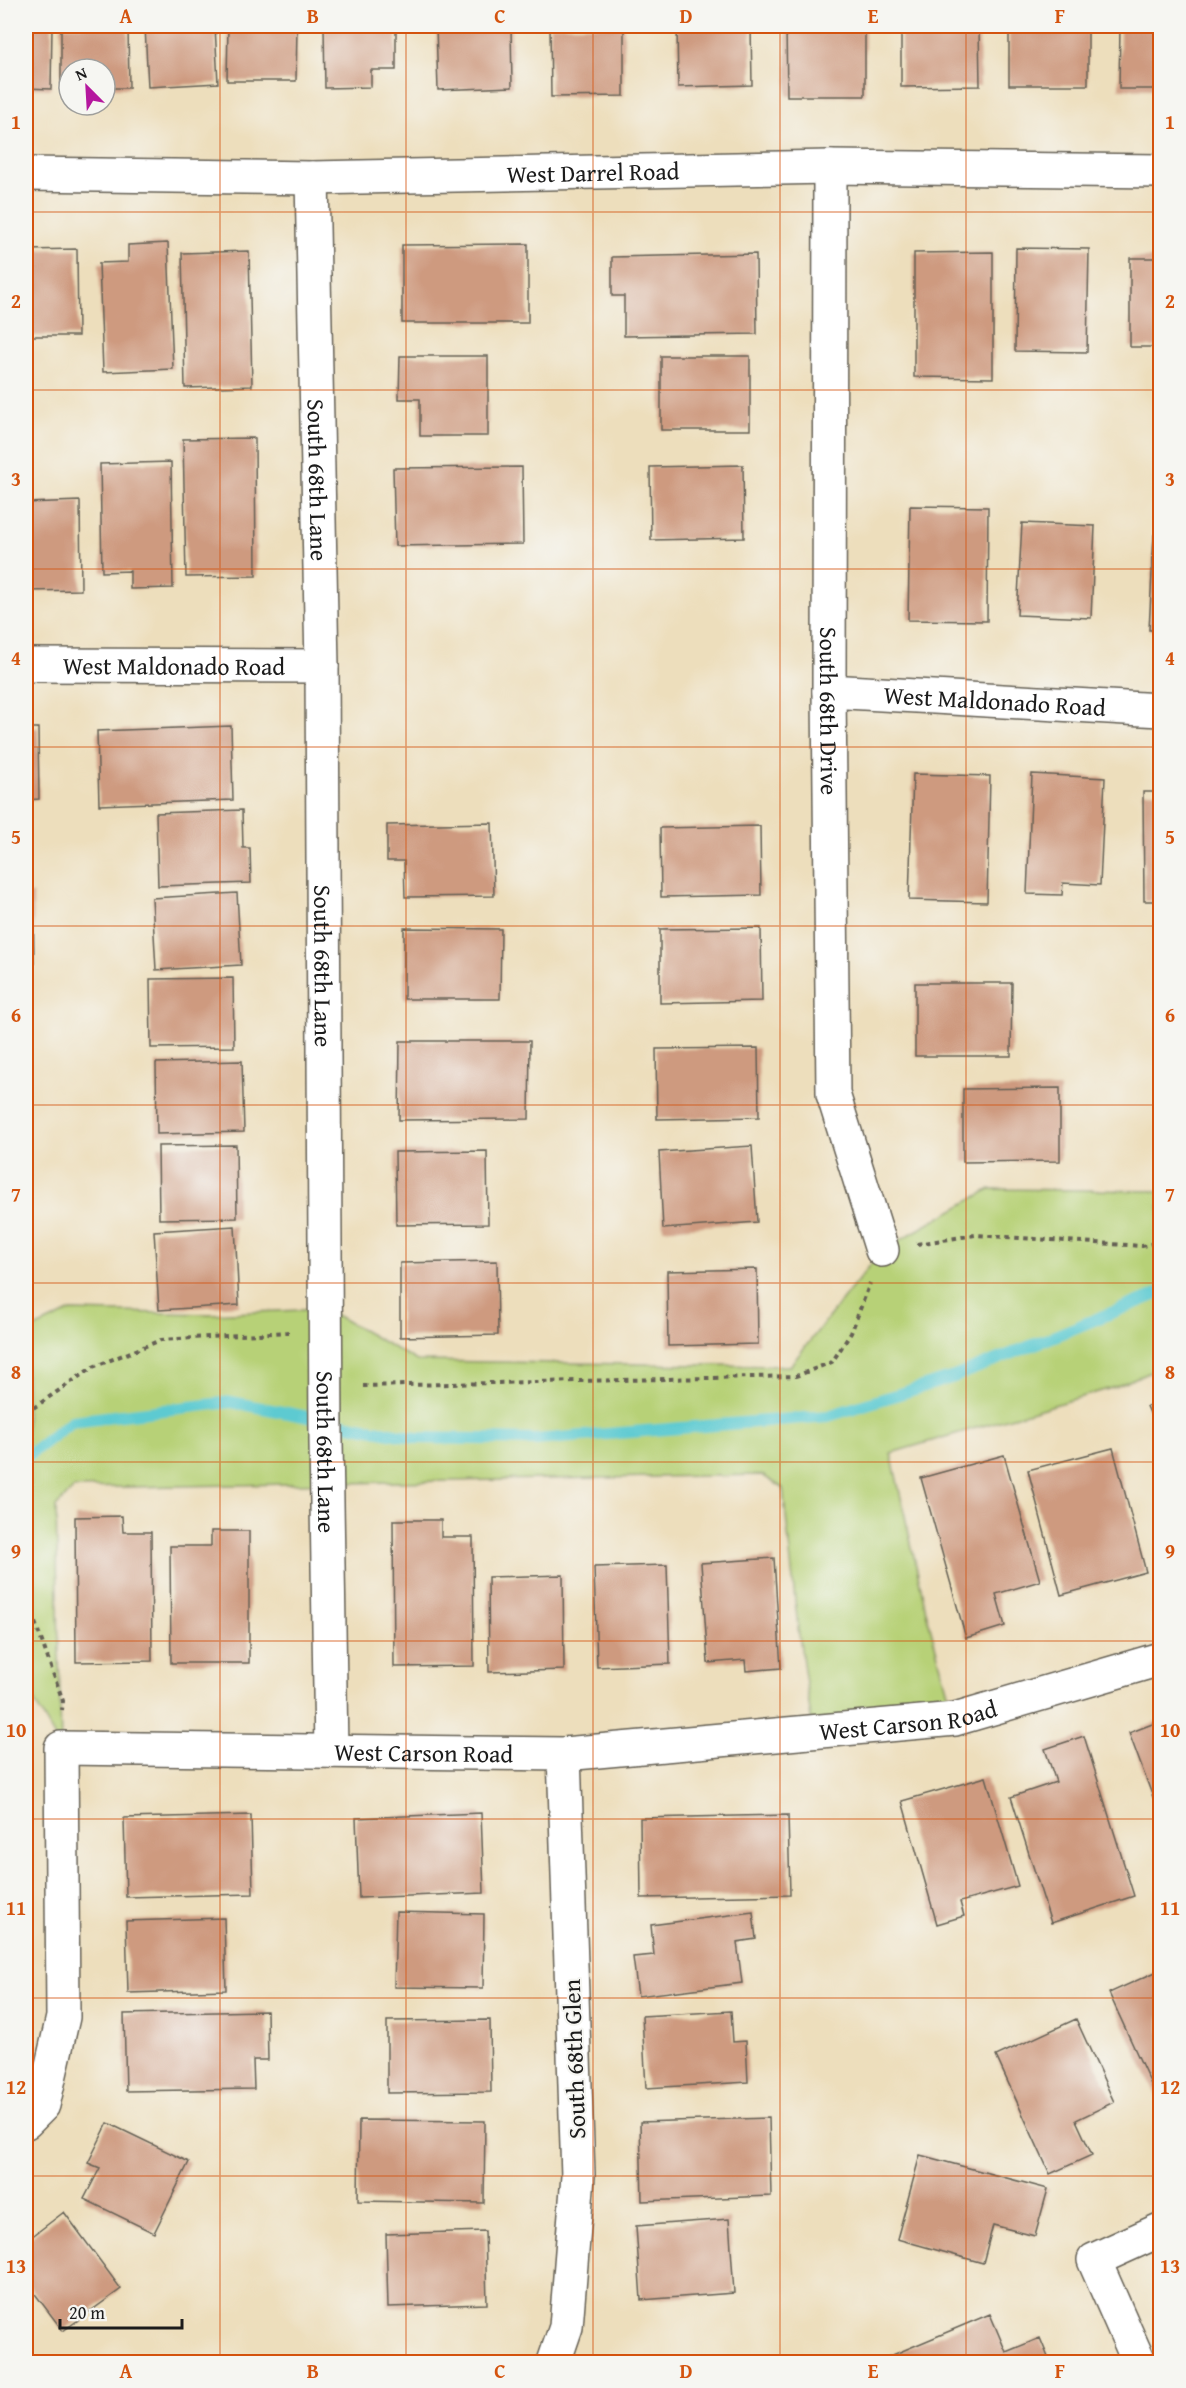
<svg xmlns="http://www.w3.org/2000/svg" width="1186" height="2388" font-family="'Gentium Book Plus',serif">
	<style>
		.green { fill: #b7d177; stroke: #6a764a; stroke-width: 1.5 }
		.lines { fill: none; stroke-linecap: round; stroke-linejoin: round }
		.stream { stroke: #5dcad1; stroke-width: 12 }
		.building { fill: #ce9a7f }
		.minor-casing { stroke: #656054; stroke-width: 36 }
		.path { stroke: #656054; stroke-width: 4; stroke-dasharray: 4.5 4.5; stroke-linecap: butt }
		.minor { stroke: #fff; stroke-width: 33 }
		.grid { fill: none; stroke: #d4530e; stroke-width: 1.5; stroke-opacity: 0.55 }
		.labels { text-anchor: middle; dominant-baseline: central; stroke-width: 4.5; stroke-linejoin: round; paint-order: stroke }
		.street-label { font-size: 24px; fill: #1c1c1c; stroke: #f6f6f2 }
		.neatline { fill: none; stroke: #d4530e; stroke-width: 2 }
		.grid-label { font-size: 20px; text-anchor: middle; font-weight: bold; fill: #d4530e }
	</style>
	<rect width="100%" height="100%" fill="#f6f6f2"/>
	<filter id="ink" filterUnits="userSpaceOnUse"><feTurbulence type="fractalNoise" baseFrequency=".0167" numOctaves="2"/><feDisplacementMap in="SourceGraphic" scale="12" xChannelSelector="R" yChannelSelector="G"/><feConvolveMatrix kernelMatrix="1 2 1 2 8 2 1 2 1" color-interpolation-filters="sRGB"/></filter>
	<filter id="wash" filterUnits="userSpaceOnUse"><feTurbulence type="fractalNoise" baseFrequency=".008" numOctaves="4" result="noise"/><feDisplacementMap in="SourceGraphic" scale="24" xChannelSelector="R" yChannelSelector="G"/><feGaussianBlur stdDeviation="1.35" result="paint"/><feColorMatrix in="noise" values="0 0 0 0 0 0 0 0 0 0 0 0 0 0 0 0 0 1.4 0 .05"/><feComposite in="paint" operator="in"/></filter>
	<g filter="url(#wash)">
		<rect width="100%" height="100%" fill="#eddebc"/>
		<path class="green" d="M990,1189l170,2v176l-45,20 -224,66 36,162 28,104 -142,13 -15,-104 -15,-140 -21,-13 -688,13 -18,19 5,241 -35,-61v-355l45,-21 138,3 116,-5 92,52 373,5 92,-116z"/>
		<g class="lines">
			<path class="stream" d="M26,1457l46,-36 159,-19 185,36 119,2 293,-24 126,-39 206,-84"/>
		</g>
		<g id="blocks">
			<path class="building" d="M26,26h26l-1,63 -25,-1z
				M61,26h67l1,62h-24v-19h-36v20h-8z
				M145,26h70l3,57 -70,4z
				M228,26h69l-1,55h-69z
				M324,26h72v44h-25v17l-46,1z
				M436,26h75l1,61 -74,3z
				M550,26h74v70l-73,1z
				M677,26h74l1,59 -74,2z
				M786,26h79v70h-78z
				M901,26h78l1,60 -79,1z
				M1009,26h79v59h-79z
				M1120,26h40v63h-41z
				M168,243l5,126 -70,3 -4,-109 29,-1v-17z
				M528,244v79h-126v-78z
				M1016,248l73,1 -2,103 -72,-1z
				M77,249l1,87h-52v-86z
				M249,251l3,135 -67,2 -3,-135z
				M993,252v126l-79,-1v-124z
				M756,254l1,80 -133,2v-40h-12v-39z
				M1130,258h30v89h-30z
				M400,356h88v80h-68v-37h-21z
				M661,356h89v74h-89z
				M255,438l1,138 -70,1 -3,-138z
				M171,462l2,126 -43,1v-18l-28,1 -2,-108z
				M743,465l1,73 -93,2 -1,-73z
				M522,467l1,77 -128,2 -2,-78z
				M80,501l1,89 -55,1v-88z
				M910,506l78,1 -1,114 -79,-1z
				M1022,523l73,3 -4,92 -74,-3z
				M1154,535l6,1v94h-11z
				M231,726l2,74 -134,5 -2,-74z
				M26,728h12l1,71 -13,1z
				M913,774l77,2 -3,126 -78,-2z
				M1032,774l73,4 -5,107 -37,-2 -1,12 -35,-1z
				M1143,792h17v109h-16z
				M242,810l1,38h7l1,35 -93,3 -2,-73z
				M492,823l2,73 -89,1 -1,-36h-17v-36z
				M760,826l1,69 -100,2 -1,-69z
				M237,893l4,72 -85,5 -4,-72z
				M26,894h7l1,74 -8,1z
				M404,928l97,1 -1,70h-96z
				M761,928l1,73 -102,2v-74z
				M233,978l1,69 -83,1 -1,-69z
				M915,983h97l-1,73h-96z
				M400,1041h130l-1,78 -130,1z
				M758,1048l1,69 -102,2 -1,-70z
				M242,1061l2,71 -87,2 -1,-71z
				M1060,1088v73l-97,1v-73z
				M236,1145l1,73 -78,1 -1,-73z
				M752,1146l5,76 -94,7 -4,-77z
				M487,1151l1,73 -92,1 -1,-73z
				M235,1226l4,79 -80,5 -5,-79z
				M497,1261l1,74 -98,2v-74z
				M757,1269l1,75 -90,2 -1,-75z
				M1160,1400v36l-13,-30z
				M1113,1448l33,124 -85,23 -33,-125z
				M1004,1455l36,126 -44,13 9,32 -39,12 -45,-160z
				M122,1516l1,16h28l1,129 -76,1 -1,-145z
				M393,1520h48v17h32l1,129 -80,1z
				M211,1531h38v132h-78l-1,-117h41z
				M774,1558l7,110 -35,3 -1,-11 -37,3 -7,-100z
				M667,1565l3,99 -73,3 -3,-100z
				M563,1575l1,95 -75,2 -1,-95z
				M1160,1721v95l-31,-83z
				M1084,1736l50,160 -83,27 -40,-126 45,-15 -11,-33z
				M986,1777l32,109 -58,16 4,14 -27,8 -35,-123z
				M481,1813l3,80 -125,5 -3,-80z
				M251,1815l2,79 -127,3 -2,-79z
				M788,1815l2,80 -149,3 -1,-80z
				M396,1912l88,2 -1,74 -89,-1z
				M753,1912l3,27 -19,3 5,41 -104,13 -5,-39 21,-2 -3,-30z
				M224,1918l2,72 -98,3 -2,-72z
				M1160,1970v134l-51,-111z
				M267,2011l1,49h-15l1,29 -128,2 -2,-77z
				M731,2011l2,31 13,-1 2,41 -102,6 -4,-72z
				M1076,2019l38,83 -38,18 16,35 -42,19 -54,-118z
				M490,2020l1,72 -104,1v-72z
				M769,2118l2,78 -129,5 -2,-79z
				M359,2120l126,1 -1,82 -126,-2z
				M108,2123l81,39 -35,71 -70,-34 16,-31 -12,-5z
				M920,2155l128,34 -13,47 -42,-11 -10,38 -86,-24z
				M64,2212l57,77 -58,42 -37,-49v-41z
				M729,2219l5,74 -93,7 -5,-74z
				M485,2231l2,73 -99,3 -2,-73z
				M990,2314l16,38 34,-14 10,24h-174z"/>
		</g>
	</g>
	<g filter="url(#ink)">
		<use href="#blocks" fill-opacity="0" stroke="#656054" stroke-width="1.5"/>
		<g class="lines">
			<defs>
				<g id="minor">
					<path id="s1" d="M830,167l-1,524 4,403 49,156"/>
					<path id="s2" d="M26,174l286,4 518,-11 330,4"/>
					<path id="s3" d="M312,178l10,488 4,775 5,310"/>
					<path id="s4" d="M26,665l296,1"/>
					<path id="s5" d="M829,691l331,19"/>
					<path id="s6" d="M26,2122l17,-17 20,-88 -2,-269 503,6 391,-35 205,-60"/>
					<path d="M554,2362l12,-35 12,-151 -14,-422"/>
					<path d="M1139,2362l-45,-102 66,-30"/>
				</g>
			</defs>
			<use href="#minor" class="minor-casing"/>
			<path class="path" d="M917,1244l58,-9 167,11 18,-4
				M363,1386l433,-10 36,-14 19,-29 19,-50
				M26,1413l67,-46 68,-27 128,-8
				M26,1597l37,104 -1,9"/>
			<use href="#minor" class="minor"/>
		</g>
	</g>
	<path class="grid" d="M220,26v2336M406,26v2336M593,26v2336M780,26v2336M966,26v2336M26,212h1134M26,390h1134M26,569h1134M26,747h1134M26,926h1134M26,1105h1134M26,1283h1134M26,1462h1134M26,1641h1134M26,1819h1134M26,1998h1134M26,2176h1134"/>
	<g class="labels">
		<g class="street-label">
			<text stroke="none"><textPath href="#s2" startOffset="567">West Darrel Road</textPath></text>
			<text stroke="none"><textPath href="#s3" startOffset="302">South 68th Lane</textPath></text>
			<text stroke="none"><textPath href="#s4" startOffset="148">West Maldonado Road</textPath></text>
			<text stroke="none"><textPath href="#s5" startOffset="166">West Maldonado Road</textPath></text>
			<text stroke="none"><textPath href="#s1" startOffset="544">South 68th Drive</textPath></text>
			<text stroke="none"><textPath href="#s3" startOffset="788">South 68th Lane</textPath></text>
			<text stroke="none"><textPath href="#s3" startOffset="1274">South 68th Lane</textPath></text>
			<text stroke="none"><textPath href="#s6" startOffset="1232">West Carson Road</textPath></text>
			<text stroke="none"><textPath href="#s6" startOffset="746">West Carson Road</textPath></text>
			<text transform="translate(574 2059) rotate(-92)">South 68th Glen</text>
		</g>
	</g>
	<rect width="1186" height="2388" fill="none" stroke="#f6f6f2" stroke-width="66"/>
	<g transform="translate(87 87) rotate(336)"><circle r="28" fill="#f6f6f2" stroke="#9f9f9c" stroke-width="1.5"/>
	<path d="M0-4.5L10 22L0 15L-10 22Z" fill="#b5179e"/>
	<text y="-9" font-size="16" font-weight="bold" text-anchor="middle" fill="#1c1c1c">N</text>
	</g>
	<path d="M60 2319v9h122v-9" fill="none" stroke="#1c1c1c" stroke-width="3"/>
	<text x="69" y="2319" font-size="18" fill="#1c1c1c" stroke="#f6f6f2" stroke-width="4.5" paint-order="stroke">20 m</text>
	<rect x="33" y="33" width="1120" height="2322" class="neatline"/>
	<g class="grid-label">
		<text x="126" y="23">A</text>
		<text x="313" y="23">B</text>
		<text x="500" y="23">C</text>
		<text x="686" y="23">D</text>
		<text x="873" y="23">E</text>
		<text x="1060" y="23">F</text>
		<text x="16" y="129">1</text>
		<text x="1170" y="129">1</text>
		<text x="16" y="308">2</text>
		<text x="1170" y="308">2</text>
		<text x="16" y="486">3</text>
		<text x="1170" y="486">3</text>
		<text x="16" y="665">4</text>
		<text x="1170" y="665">4</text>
		<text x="16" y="844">5</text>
		<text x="1170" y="844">5</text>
		<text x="16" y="1022">6</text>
		<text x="1170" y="1022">6</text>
		<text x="16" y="1201">7</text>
		<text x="1170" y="1201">7</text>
		<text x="16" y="1379">8</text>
		<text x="1170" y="1379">8</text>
		<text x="16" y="1558">9</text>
		<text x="1170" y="1558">9</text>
		<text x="16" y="1737">10</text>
		<text x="1170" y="1737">10</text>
		<text x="16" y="1915">11</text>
		<text x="1170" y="1915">11</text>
		<text x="16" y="2094">12</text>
		<text x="1170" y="2094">12</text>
		<text x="16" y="2273">13</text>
		<text x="1170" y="2273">13</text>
		<text x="126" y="2378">A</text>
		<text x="313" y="2378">B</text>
		<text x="500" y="2378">C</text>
		<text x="686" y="2378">D</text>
		<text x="873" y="2378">E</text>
		<text x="1060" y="2378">F</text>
	</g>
</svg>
